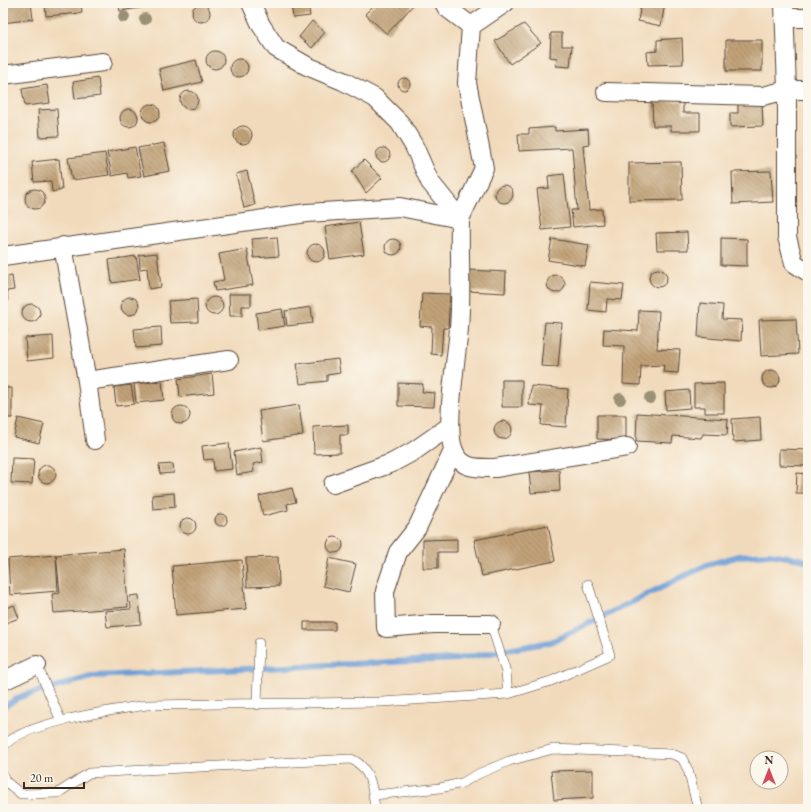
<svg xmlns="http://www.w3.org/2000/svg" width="811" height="812" font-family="'EB Garamond',serif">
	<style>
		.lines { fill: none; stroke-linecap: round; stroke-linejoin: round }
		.stream { stroke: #6c9dd6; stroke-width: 6 }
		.building { fill: url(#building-back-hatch) }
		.lane-casing { stroke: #564436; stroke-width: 10 }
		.street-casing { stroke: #564436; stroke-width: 20 }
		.lane { stroke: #fff; stroke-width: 9 }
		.street { stroke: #fff; stroke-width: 18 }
		.tree { fill: #9a9073 }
	</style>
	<defs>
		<pattern id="building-back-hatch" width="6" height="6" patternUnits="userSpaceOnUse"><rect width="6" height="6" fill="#c1a278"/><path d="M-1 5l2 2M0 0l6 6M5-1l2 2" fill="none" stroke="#9e8462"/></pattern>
	</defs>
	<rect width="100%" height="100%" fill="#fbf7ec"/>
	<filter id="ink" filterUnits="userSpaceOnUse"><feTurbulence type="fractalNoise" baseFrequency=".025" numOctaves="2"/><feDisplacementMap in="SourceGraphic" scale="8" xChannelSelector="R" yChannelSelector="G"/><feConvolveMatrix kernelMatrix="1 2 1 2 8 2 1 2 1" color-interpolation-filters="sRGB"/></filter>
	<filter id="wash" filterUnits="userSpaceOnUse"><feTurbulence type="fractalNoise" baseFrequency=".012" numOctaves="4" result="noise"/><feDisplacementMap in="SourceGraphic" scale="16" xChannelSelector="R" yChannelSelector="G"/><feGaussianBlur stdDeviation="0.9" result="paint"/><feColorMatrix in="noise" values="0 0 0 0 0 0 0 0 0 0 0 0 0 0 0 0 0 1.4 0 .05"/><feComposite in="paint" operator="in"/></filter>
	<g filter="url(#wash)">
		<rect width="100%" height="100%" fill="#f1dabb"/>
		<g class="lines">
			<path class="stream" d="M3,707l19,-11 73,-20 362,-17 94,-17 156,-77 32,-9 30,-2 32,5 7,3"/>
		</g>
		<g id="blocks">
			<path class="building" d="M19,3h12l2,16 -30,4v-18z
				M45,3h36l1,10 -36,3z
				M118,3h41v2l-39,6z
				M291,3h17l2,13 -17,2z
				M376,3h39l-28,31 -22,-20z
				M641,3h24l-4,23 -23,-5z
				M192 13a9 9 0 1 1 18 0a9 9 0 1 1-18 0Z
				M312,21l13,11 -13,16 -13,-11z
				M524,24l17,19 -31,21 -15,-23z
				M551,33h11v13h10l-2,21 -14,-1 1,-8 -7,-1z
				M682,38l1,26 -35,1 -1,-13 10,-1v-11z
				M726,40h36v31h-36z
				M206 60a9 9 0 1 1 18 0a9 9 0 1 1-18 0Z
				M230 68a9 9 0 1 1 18 0a9 9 0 1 1-18 0Z
				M196,60l6,22 -38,9 -5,-22z
				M398 84a6 6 0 1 1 12 0a6 6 0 1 1-12 0Z
				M98,78l2,18 -25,3 -2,-17z
				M47,85l3,18 -25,3 -3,-17z
				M3,89l3,18 -3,1z
				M180 100a9 9 0 1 1 18 0a9 9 0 1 1-18 0Z
				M683,101v12h17v18h-29v-5h-18l-1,-24z
				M142 113a9 9 0 1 1 18 0a9 9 0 1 1-18 0Z
				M738,104h24l1,22 -33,1v-14h8z
				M120 118a9 9 0 1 1 18 0a9 9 0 1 1-18 0Z
				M57,109l2,27 -19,1 -2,-27z
				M234 135a9 9 0 1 1 18 0a9 9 0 1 1-18 0Z
				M555,127v4l33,-2 1,15 -6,1 6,65 13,-1 1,15 -30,3 -2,-17h6l-5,-62 -53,3 -1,-17h11v-5z
				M164,143l6,28 -26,5 -6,-28z
				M135,147l6,29 -13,2 -1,-5 -15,3 -5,-24z
				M376 155a7 7 0 1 1 14 0a7 7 0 1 1-14 0Z
				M105,153l4,22 -37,5 -4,-22z
				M59,159l3,31 -10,2 -1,-11 -17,1 -2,-20z
				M364,160l18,18 -16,15 -14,-22z
				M681,162l1,38 -53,1v-38z
				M5,166l2,19 -4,1v-19z
				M247,171l8,34 -11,3 -8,-34z
				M771,171l2,31 -40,2 -1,-32z
				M564,174l6,53 -28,3 -5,-41 12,-1 -1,-12z
				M495 194a9 9 0 1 1 18 0a9 9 0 1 1-18 0Z
				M25 199a10 10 0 1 1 20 0a10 10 0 1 1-20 0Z
				M359,222l5,32 -34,5 -5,-32z
				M687,232l1,18h-31l-1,-17z
				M277,237l2,19 -25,2 -2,-19z
				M721,238l26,1v27l-26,-1z
				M385 247a8 8 0 1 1 16 0a8 8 0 1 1-16 0Z
				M552,239l37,6 -4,21 -37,-6z
				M307 253a9 9 0 1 1 18 0a9 9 0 1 1-18 0Z
				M247,249l6,36 -38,6 -2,-9 11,-2 -5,-26z
				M157,253l4,34 -12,2 -2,-21 -7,1 -1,-14z
				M136,256l4,23 -28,4 -3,-23z
				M649 278a9 9 0 1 1 18 0a9 9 0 1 1-18 0Z
				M468,270l38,2 -1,21 -37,-2z
				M547 284a9 9 0 1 1 18 0a9 9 0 1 1-18 0Z
				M12,276l2,14 -7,1 1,11h-5v-25z
				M590,282l34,3 -2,15 -15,-1 -1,13 -18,-2z
				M422,293l28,1 -2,34h-5l-2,27 -10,-1 1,-27 -12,-1z
				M229,294h22v12h-9v10h-12z
				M205 306a9 9 0 1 1 18 0a9 9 0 1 1-18 0Z
				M121 306a9 9 0 1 1 18 0a9 9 0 1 1-18 0Z
				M197,299l1,23 -28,1 -2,-22z
				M700,303l23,2 -1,14 20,1 -1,21 -43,-4z
				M22 313a9 9 0 1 1 18 0a9 9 0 1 1-18 0Z
				M311,307l2,16 -26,3 -2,-15z
				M282,309l3,17 -27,4 -2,-17z
				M639,310l20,1 -2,38 23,1 -2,23 -15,-1 1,-7 -23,1 -1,19 -17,-1 1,-38 -21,-1 1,-16 34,2z
				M796,319l2,35 -37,2 -2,-36z
				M3,320l4,10 -4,7z
				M545,322l17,1 -4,44 -17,-1z
				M161,327l1,19 -26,2 -2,-19z
				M53,336l1,22 -27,3 -2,-23z
				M338,359l2,14 -13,2v6l-27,3 -3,-20z
				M762 379a9 9 0 1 1 18 0a9 9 0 1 1-18 0Z
				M212,374l2,19 -34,4 -2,-18z
				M502,380h20v27h-20z
				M162,381l2,19 -28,3 -2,-19z
				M398,383l25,1 -1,8 13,1 -1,14 -36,-1z
				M724,383v30h-19v-6h-11v-23z
				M131,385l3,19 -18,2 -2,-19z
				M531,386l37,3 -2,38 -25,-2 2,-19 -14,-1z
				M3,388h9v30h-9z
				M689,390l1,18 -24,2 -1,-18z
				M299,405l4,30 -40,6 -4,-30z
				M172 415a9 9 0 1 1 18 0a9 9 0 1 1-18 0Z
				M637,413l91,6 -1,16 -24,-1 -2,4 -28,-2 -1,7 -36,-2z
				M597,415h29v25l-29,-1z
				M760,417l1,23 -28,2 -1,-23z
				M18,418l26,6 -5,19 -25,-6z
				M494 430a9 9 0 1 1 18 0a9 9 0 1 1-18 0Z
				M348,425v10h-8v18l-26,1 -1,-27z
				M229,443l3,26 -18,2 -1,-12 -9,1 -2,-14z
				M261,447l2,15 -10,2 1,8 -17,3 -3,-23z
				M779,449l29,1v16l-29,-1z
				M12,458l22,1 -2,25 -21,-1z
				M173,464l1,9 -14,1 -1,-9z
				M38 474a9 9 0 1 1 18 0a9 9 0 1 1-18 0Z
				M559,470l1,21 -29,2 -2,-21z
				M797,473l11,1v19h-12z
				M292,488l4,14 -9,2 1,6 -25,6 -4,-20z
				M174,493l1,14 -22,2 -1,-14z
				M215 520a6 6 0 1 1 12 0a6 6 0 1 1-12 0Z
				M180 526a8 8 0 1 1 16 0a8 8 0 1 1-16 0Z
				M548,525l7,36 -73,15 -8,-36z
				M327 545a8 8 0 1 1 16 0a8 8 0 1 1-16 0Z
				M457,539v13h-19v16h-15v-28z
				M124,549l4,58 -74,6 -2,-19 8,-1 -4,-38z
				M56,555l2,36 -48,4 -2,-36z
				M278,557l1,29 -32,1 -1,-29z
				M329,558l27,6 -7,28 -26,-6z
				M242,560l4,49 -70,6 -4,-49z
				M139,595l2,29 -34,3 -2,-16 26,-2 -1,-13z
				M14,605l5,13 -16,6v-15z
				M304,622h31v8h-31z
				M593,770v28l-39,2 -3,-29z"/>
		</g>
	</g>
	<g filter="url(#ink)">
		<use href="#blocks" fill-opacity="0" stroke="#564436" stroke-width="1"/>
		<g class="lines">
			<defs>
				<path id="lane" d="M491,624l15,48 2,22
					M37,665l24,56
					M257,705l2,-62
					M3,748c12,-24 116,-39 144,-43l235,-3 126,-8 43,-13 59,-26 -22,-71
					M3,775l2,6 16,13 37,-1 31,-20 262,-14c20,8 22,31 24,50
					M374,795l66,-7 22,-5 16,-9 31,-13 44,-12 119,5 10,4 6,12 10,39"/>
				<path id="street" d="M251,3l10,22 15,23 31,18 36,15 32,17 25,25 14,23 16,36 30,37 24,-51 -17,-85 4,-57 34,-23
					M444,3l3,5 24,18
					M784,3l3,87v147l7,26 14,9
					M784,18h24
					M3,75l100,-13
					M606,92l157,4 24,-6h21
					M63,246l24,135 8,59
					M3,256l304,-43 93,-6 60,12c-1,36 2,73 -1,109 -2,27 -15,101 -5,123 8,19 24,17 41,17l132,-21
					M87,381l142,-21
					M453,451l-36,77 -19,24 -13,39 1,37 47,-4h58
					M333,484l59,-21 22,-12 36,-25
					M3,681l34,-16"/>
			</defs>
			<use href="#lane" class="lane-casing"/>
			<use href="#street" class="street-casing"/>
			<use href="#lane" class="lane"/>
			<use href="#street" class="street"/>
		</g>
		<g class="tree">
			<circle cx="124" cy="17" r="6"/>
			<circle cx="145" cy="19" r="6"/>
			<circle cx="650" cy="398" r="6"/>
			<circle cx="620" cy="399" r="6"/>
		</g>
	</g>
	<rect width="811" height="812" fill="none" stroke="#fbf7ec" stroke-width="16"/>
	<g transform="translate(769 770)"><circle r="19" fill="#fbf7ec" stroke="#aea59a"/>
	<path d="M0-3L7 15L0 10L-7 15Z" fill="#d1495b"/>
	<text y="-6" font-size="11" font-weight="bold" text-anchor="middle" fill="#3b2a1e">N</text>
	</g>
	<path d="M24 782v6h60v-6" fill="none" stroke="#3b2a1e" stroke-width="2"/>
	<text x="30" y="782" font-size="12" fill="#3b2a1e" stroke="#fbf7ec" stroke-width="3" paint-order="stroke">20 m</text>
</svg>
